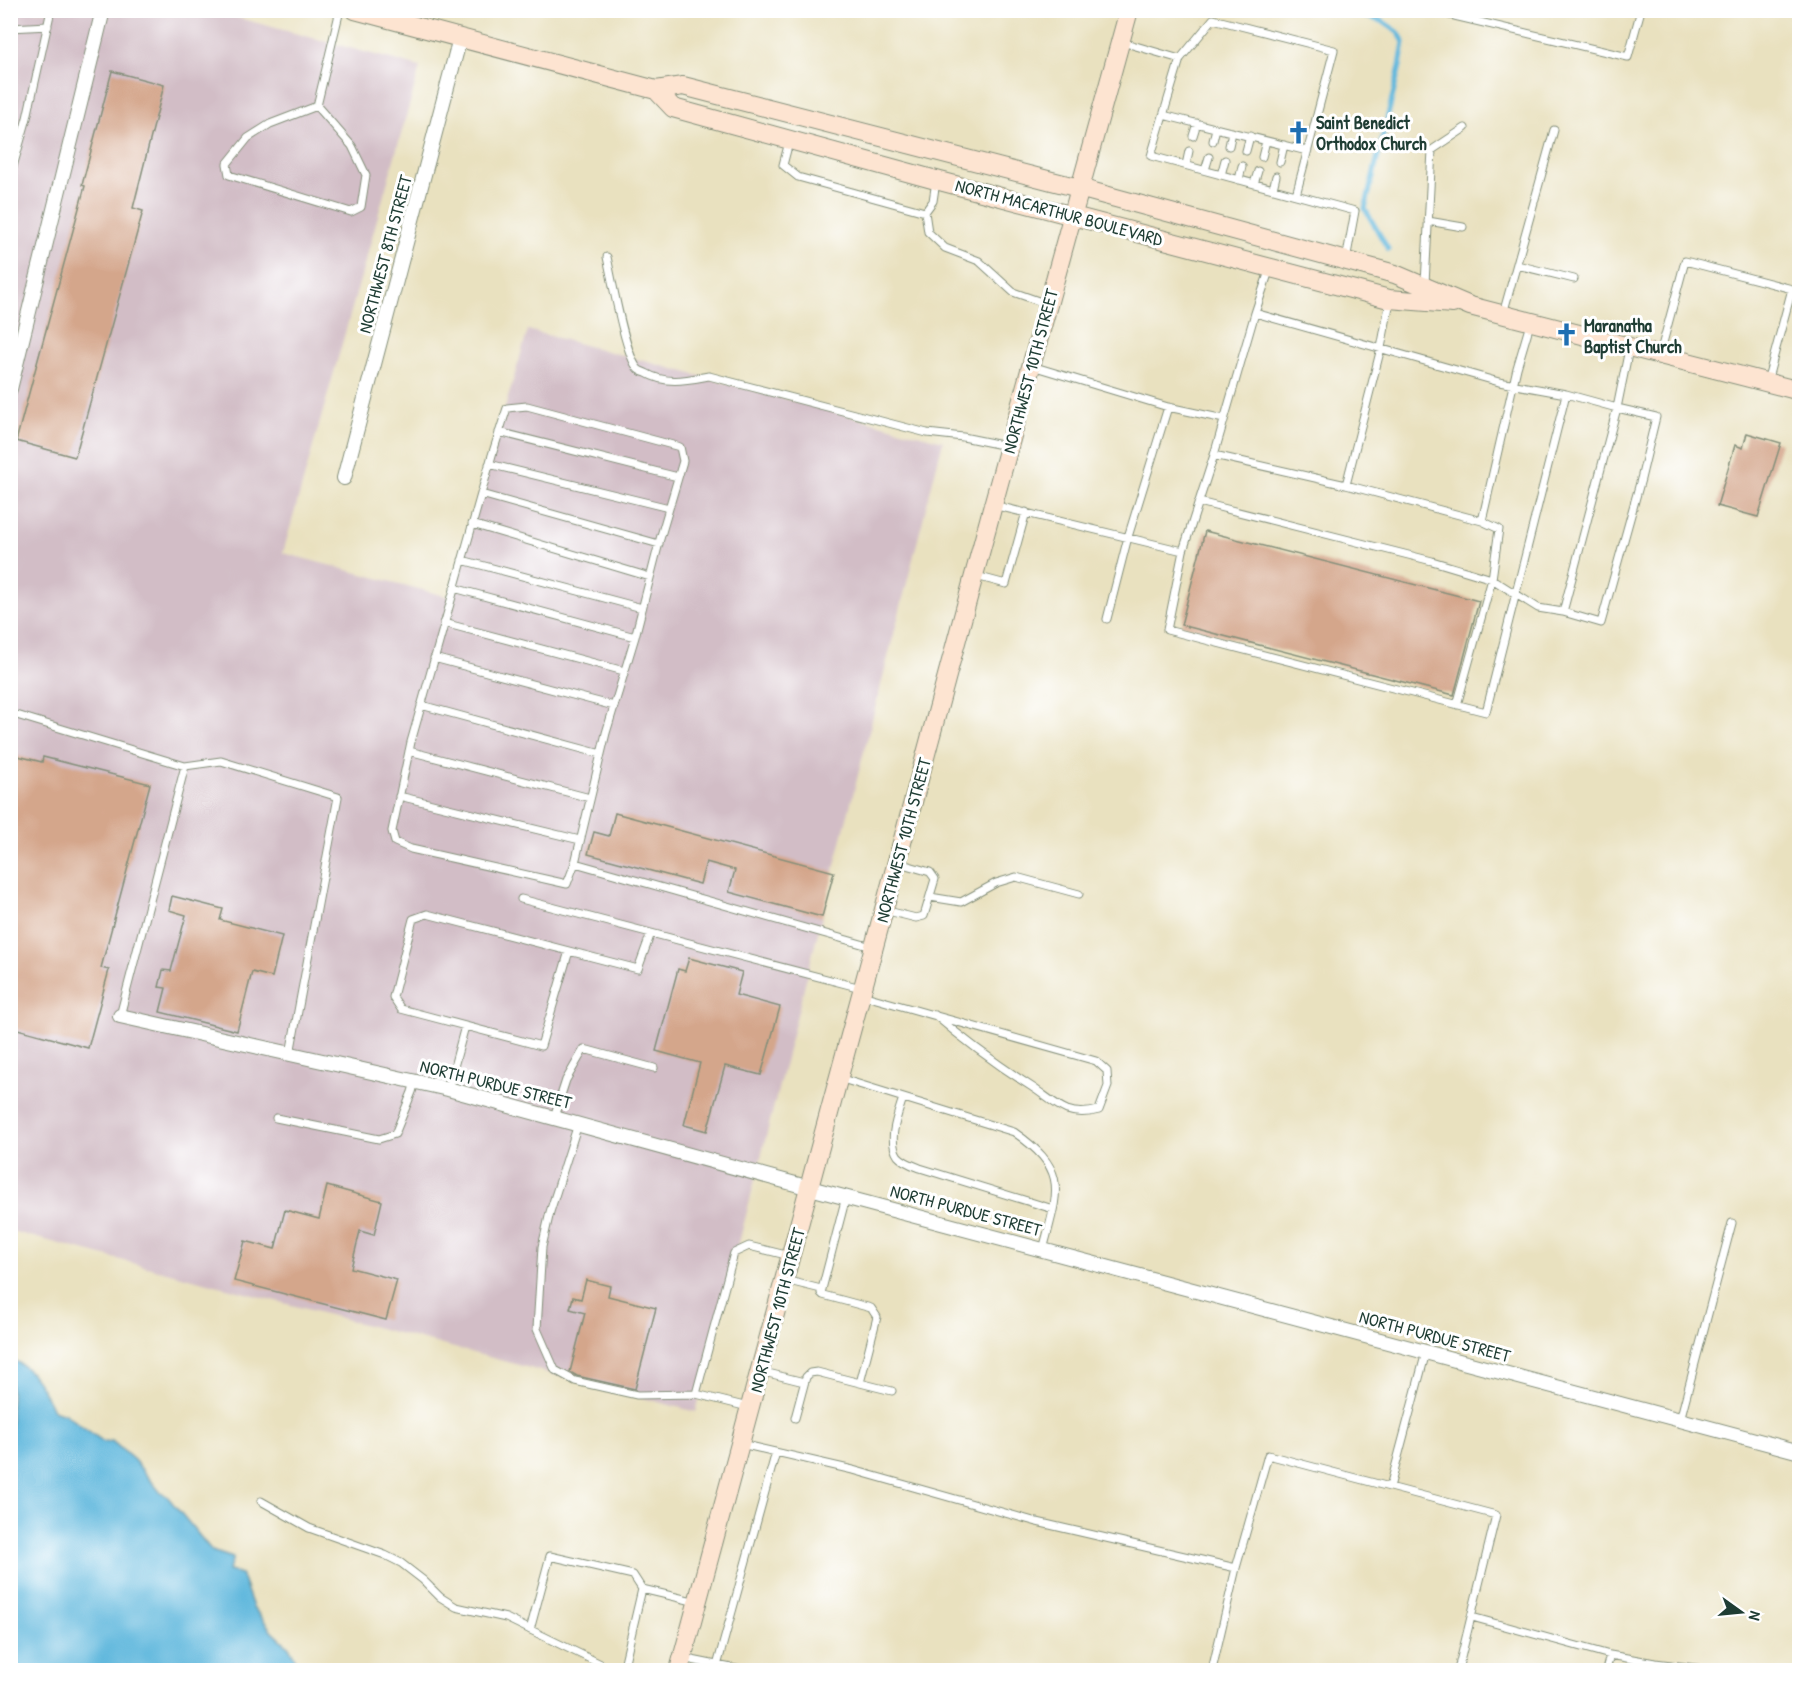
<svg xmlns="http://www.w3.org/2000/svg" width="1810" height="1681" font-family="'Patrick Hand',sans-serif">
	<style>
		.industrial { fill: #d2bdc6 }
		.water { fill: #60b8dd; stroke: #407a88; stroke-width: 1.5 }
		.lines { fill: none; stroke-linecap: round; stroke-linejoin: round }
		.stream { stroke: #60b8dd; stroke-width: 5 }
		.building { fill: #d4a68b }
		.lane-casing { stroke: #848f7a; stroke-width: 9 }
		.street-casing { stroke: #848f7a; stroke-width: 16 }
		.secondary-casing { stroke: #848f7a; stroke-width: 20 }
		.lane { stroke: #fff; stroke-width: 7 }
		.street { stroke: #fff; stroke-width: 14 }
		.secondary { stroke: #fde4d1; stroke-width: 18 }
		.labels { text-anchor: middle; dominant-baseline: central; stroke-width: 6; stroke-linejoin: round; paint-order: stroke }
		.poi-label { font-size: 18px; font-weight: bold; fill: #1f3d34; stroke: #fff; text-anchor: start }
		.street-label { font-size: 18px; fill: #1f3d34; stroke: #fff }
	</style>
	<rect width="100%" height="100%" fill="#fff"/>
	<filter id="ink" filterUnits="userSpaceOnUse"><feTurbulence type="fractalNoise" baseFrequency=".0167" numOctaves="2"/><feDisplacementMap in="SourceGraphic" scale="12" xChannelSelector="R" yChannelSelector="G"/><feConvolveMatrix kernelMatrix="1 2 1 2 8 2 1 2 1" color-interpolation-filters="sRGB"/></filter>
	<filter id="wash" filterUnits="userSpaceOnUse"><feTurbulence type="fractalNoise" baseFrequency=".008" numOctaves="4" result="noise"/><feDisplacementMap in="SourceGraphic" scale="24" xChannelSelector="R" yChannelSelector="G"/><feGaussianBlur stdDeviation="1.35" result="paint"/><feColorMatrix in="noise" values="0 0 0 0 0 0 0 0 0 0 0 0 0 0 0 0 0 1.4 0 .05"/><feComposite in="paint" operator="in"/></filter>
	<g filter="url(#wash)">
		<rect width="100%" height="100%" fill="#e9e1bf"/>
		<path class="industrial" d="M10,11h203l207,56 -137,486 166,44 79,-267 415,111 -247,971 -685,-181z"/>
		<path class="water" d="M11,1360c18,3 35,34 42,50l12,4 39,28 8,-1 22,19 27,33 6,3 45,55 21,7 -5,13 13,3 12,33 19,24 17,16 12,23h-290z"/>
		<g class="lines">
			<path class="stream" d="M1341,10l41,11 16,11 6,10 -4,24 -35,143 23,40"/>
		</g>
		<g id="blocks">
			<path class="building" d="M112,71l52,14 -31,123 10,3 -68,246 -59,-16 69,-255 -3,-1z
				M1747,433l34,10 -23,74 -41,-11 18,-61 8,3z
				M1205,531l274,70 -25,94 -273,-70z
				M10,754l32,8 1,-5 107,27 -49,184 8,2 -21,78 -78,-21z
				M615,813l219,59 -12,45 -93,-25 6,-22 -29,-8 -6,22 -112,-30 6,-22 15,4z
				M172,896l51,13 -3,11 62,16 -10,41 -20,-5 -15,59 -77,-19 6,-24 -7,-1 4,-17 8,1 15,-56 -17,-5z
				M689,958l53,14 -6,23 44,12 -19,68 -36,-9 -18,65 -23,-6 16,-62 -44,-12 22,-82 7,2z
				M327,1186l55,15 -8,34 -14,-4 -9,37 46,12 -11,40 -152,-39 11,-40 30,8 10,-39 34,9z
				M586,1280l24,6 -2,10 48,12 -21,81 -58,-13 -7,-4 15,-59 -15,-4 3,-12 8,2z"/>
		</g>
	</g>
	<g filter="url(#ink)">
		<use href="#blocks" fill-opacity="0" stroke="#848f7a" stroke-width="1.5"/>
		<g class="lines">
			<defs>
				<path id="lane" d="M1429,10l199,47 13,-47
					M10,28l38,-2
					M1122,42l58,17 -29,97 204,55 -9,49
					M1180,59l33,-40 121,31 -38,145
					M317,106l35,40 14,29 -5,32 -10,5 -122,-37 -2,-11 21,-26 22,-14z
					M317,106l23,-96
					M1163,115l144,36
					M1193,136l4,-13
					M1213,141l3,-13
					M789,142l-6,23 15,12 127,35 8,-11 3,-20
					M1229,146l3,-14
					M1246,151l4,-15
					M1262,157l4,-16
					M1280,162l4,-17
					M1186,165l3,-14
					M1205,170l4,-13
					M1221,175l4,-15
					M10,177l17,-59 24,-108
					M1239,180l3,-14
					M1254,184l4,-13
					M1273,189l3,-13
					M925,212l3,20 17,16 34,13 34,31 34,12
					M1428,221l35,6
					M607,257c5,22 18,98 31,112 2,2 5,3 8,4 20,12 41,7 63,3l218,57 36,4 44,9
					M1517,265l57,14
					M1425,284l7,-134 33,-22
					M1255,313l15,-45
					M1503,314l51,-184
					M1660,354l25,-93 107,28 -25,93
					M1032,366l136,41
					M527,406l153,41 3,14 -23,78 -25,98 -29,96 -31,130 -8,21 -156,-35 -16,-7 -3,-11 19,-89 81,-287 15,-47z
					M499,432l179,45
					M1214,455l132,30 136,36 35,-153 13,-44
					M489,464l180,44
					M1346,485l35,-137 9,-47
					M481,494l178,50
					M1199,502l233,59 60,18 7,-50 -17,-8
					M993,505l190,46
					M472,524l178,53
					M462,560l180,48
					M976,576l30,8 20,-72
					M454,588l181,49
					M1563,612l54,-204 -51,-14 -67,-12 -244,-69 -41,142 -31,96 -16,79 319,82 80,-318
					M1107,619l21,-82 40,-130 56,12
					M444,623l180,48
					M434,658l180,48
					M421,705l180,49
					M1457,705l35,-126 46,29 25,4 38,11 40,-144 15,-62 -39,-9 12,-59
					M10,713l175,53
					M409,751l181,47
					M399,796l181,44
					M575,863l297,84
					M930,897l31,5 35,-19 20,-6 63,17
					M521,899l340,89
					M884,910l32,8 8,-2 11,-37 -5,-7 -31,-9
					M569,951l-28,95 -140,-37 -8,-12 20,-78 14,-5 211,55 13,-36
					M862,995c78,22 156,44 234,66l11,10 1,15 -9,24c-11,3 -21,4 -32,0 -12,-5 -24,-16 -35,-23 -34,-22 -67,-46 -97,-72
					M120,1016l65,-250 36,-5 117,36 -48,257
					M839,1078l175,54c56,39 44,59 29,118
					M448,1089l17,-63
					M903,1098c-5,16 -16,42 -5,58 5,6 14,9 22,12l133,41
					M554,1117l12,-37 18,-31 70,19
					M276,1118l103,21 16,-5 17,-42 3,-10
					M578,1124l-28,88 -8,35 -5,82 18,41 20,11 62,14 59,-1 52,13
					M785,1280l36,9
					M760,1371l44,11
					M860,1383l32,8
					M696,1394l38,-141 15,-7 41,10
					M795,1418l11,-41 4,-4 7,-1 43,11 17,-66 -6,-9 -48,-13 -2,-2 25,-96
					M1680,1420l52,-197
					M741,1444l112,26 184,52 199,46
					M1390,1487l36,-135
					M261,1501l48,27 76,27 16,8 22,17 17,17 16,10 50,11 107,52
					M1472,1617l138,38 45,8 57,7
					M530,1630l20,-74 83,19 9,14
					M682,1658l59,12
					M717,1666l59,-214
					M623,1670l19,-81 55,13
					M1212,1670l24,-102 32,-113 228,60 -38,155
					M1606,1670l4,-15"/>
				<path id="street" d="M10,389l93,-379
					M344,478l116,-440
					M120,1016l328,73 362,99 990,264"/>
				<path id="secondary" d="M355,10l301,80 27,-4 396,102 316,86 75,32 330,85
					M656,90l17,18 263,72 453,119 64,5
					M679,1670l314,-1165 136,-495"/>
			</defs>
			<use href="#lane" class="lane-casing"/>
			<use href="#street" class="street-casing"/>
			<use href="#secondary" class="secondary-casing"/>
			<use href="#lane" class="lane"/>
			<use href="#street" class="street"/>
			<use href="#secondary" class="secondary"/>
		</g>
	</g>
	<defs>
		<symbol id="church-bare" viewBox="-9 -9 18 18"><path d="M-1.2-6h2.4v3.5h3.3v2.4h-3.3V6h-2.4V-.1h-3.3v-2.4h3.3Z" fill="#1f6fb2" stroke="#fff" stroke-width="2.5" paint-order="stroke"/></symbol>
	</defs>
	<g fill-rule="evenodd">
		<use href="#church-bare" x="1282" y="116" width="33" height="33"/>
		<use href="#church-bare" x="1550" y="318" width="33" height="33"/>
	</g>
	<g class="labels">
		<g class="poi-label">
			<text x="1316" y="122">Saint Benedict<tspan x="1316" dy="21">Orthodox Church</tspan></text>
			<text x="1584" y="325">Maranatha<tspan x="1584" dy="21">Baptist Church</tspan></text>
		</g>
		<g class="street-label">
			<text transform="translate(1059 212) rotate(15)">NORTH MACARTHUR BOULEVARD</text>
			<text transform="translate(385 254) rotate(-75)">NORTHWEST 8TH STREET</text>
			<text transform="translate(1030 371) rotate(-75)">NORTHWEST 10TH STREET</text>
			<text transform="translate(903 840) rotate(-75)">NORTHWEST 10TH STREET</text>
			<text transform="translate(496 1084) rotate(14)">NORTH PURDUE STREET</text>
			<text transform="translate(966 1210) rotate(15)">NORTH PURDUE STREET</text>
			<text transform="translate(777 1310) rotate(-75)">NORTHWEST 10TH STREET</text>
			<text transform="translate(1435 1336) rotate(15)">NORTH PURDUE STREET</text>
		</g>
	</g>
	<rect width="1810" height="1681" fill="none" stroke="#fff" stroke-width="36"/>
	<g transform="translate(1741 1612) rotate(105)" stroke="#ffffff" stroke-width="4.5" paint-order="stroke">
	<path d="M0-4.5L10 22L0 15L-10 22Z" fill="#1f3d34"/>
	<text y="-9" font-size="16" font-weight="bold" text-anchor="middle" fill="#1f3d34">N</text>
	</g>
</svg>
